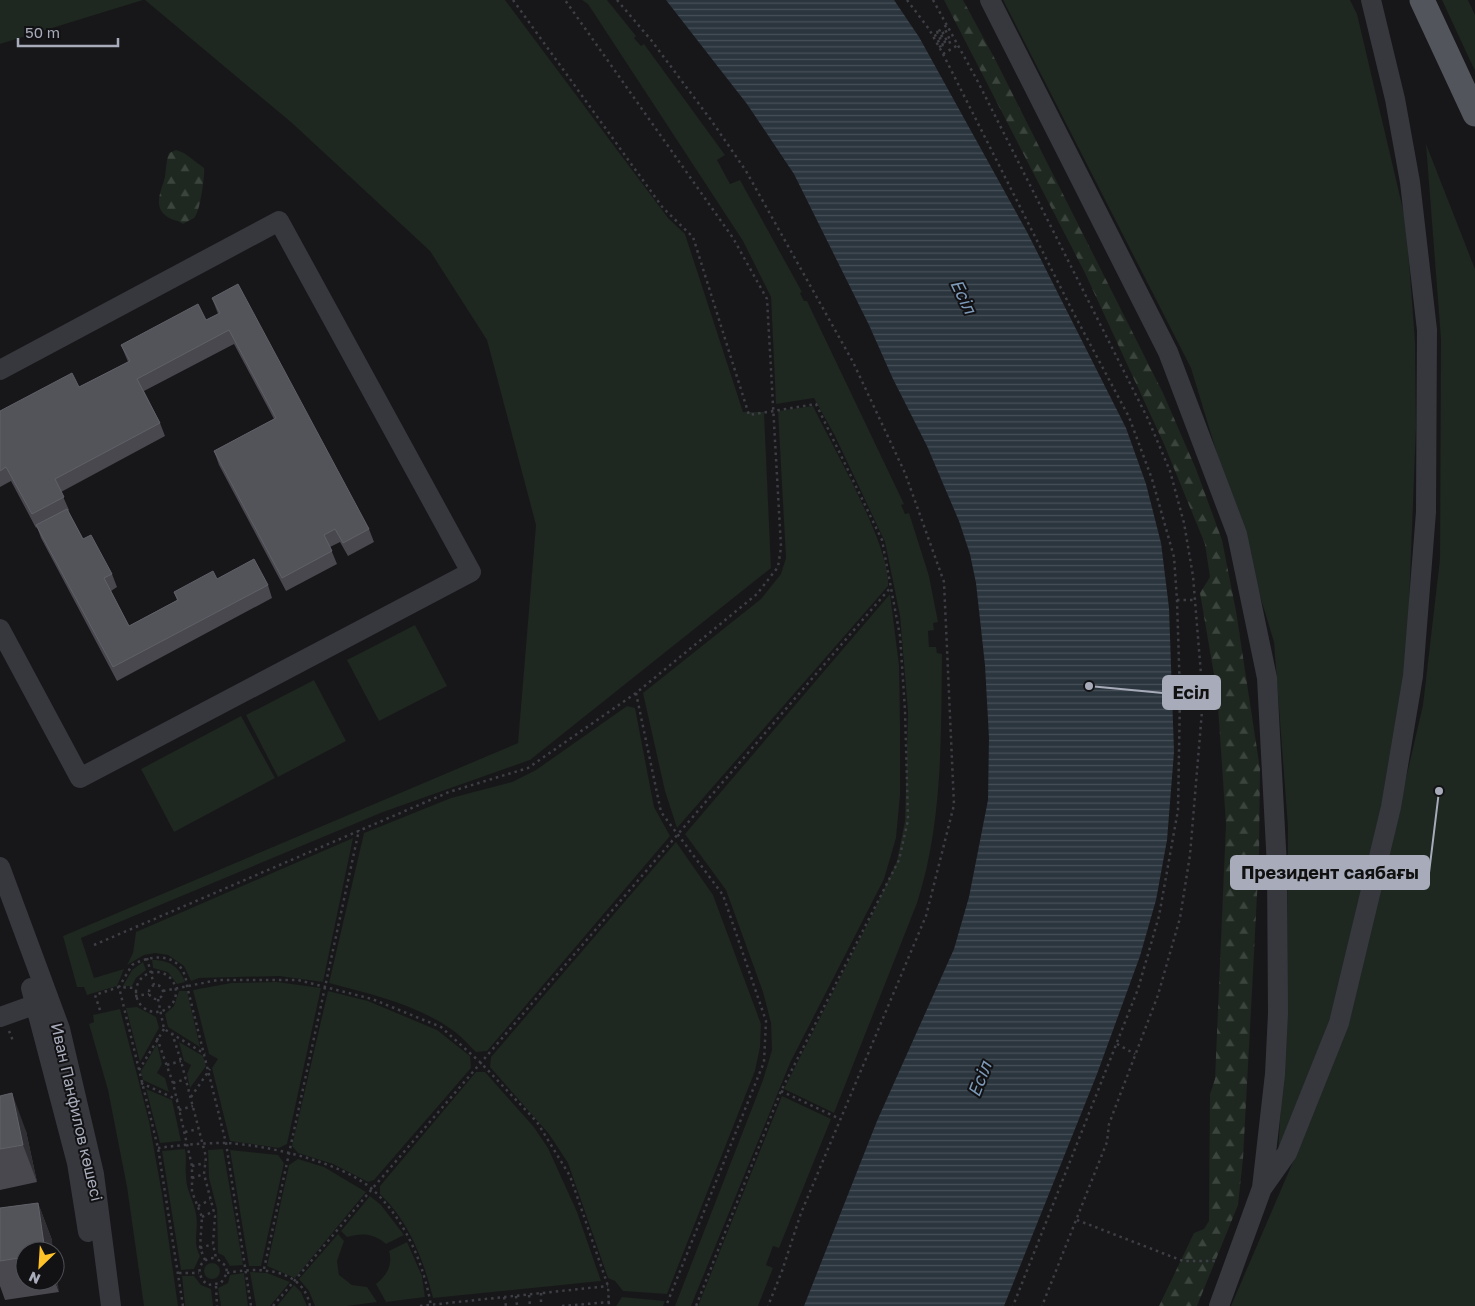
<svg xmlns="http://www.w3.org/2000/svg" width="1475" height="1306" font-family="'Golos Text',sans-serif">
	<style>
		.green { fill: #1e2720 }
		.forest { fill: url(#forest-firs) }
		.water { fill: url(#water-rules) }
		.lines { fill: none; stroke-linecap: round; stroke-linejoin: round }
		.path { stroke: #3d3f45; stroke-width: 2.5; stroke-dasharray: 2.5 4; stroke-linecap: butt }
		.minor { stroke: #37383e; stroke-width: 20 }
		.major { stroke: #53555d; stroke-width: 25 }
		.wall { fill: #48484e }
		.shaded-wall { fill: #303034 }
		.building { fill: #53535a; stroke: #606169 }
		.labels { text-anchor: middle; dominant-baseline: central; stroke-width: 4; stroke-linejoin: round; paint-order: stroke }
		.street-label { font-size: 16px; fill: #a8acba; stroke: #121214 }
		.water-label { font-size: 18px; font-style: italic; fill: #7c99b8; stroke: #121214 }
		.leader { fill: none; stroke: #a8acba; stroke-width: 2 }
		.callout-dot { fill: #a8acba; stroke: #121214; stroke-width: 2 }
		.callout { fill: #a8acba; stroke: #a8acba; stroke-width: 2 }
		.callout-label { font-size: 18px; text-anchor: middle; font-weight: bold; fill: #111 }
	</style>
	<defs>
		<pattern id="forest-firs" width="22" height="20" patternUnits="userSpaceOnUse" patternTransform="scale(1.25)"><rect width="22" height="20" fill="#1e2720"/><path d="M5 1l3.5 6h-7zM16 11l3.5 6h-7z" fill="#3c443e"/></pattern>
		<pattern id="water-rules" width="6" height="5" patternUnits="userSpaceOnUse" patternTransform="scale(1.25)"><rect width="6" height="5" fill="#2b353e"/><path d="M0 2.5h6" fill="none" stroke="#475058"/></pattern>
	</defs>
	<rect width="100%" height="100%" fill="#171719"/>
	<path class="green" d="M0,0h143l-143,44z
		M145,0h360l163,218 17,16 58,178h21l7,156 -241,192 -147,52 -302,126 13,40 30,-9 -7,17 -30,9 -3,-8h-7l-14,-51 455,-193 18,-218 -49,-185 -57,-89 -138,-128z
		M582,0h25l29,36 -2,2 7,8 3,-2 81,111 -8,5 13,24 10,-4 62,112 -2,1 4,8h3l97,203 -3,1 4,9 4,-1 20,63 9,46 -5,1 1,7 -6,1 1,16h7l1,6 5,1c-1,84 1,168 -25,249l-83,210 -50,-24 88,-174 25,-54 8,-40 3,-109 -8,-96 -15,-74 -50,-106 -21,-38 -38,6 -5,-107 -28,-56 -155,-237z
		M1003,0h347l7,14 49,208 9,119 1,86 -9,229 -29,182 -44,171 -56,146 9,-162 1,-166 -14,-185 -83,-274z
		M1442,0h26l7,15v56z
		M1426,144l49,125v1037h-244l70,-163 82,-266 40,-172 17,-146 1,-220z
		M813,406c19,40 78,140 75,180l-211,242 -12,-37 -22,-98 118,-94 20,-25 5,-16 -8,-147z
		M890,594l9,71 1,59v71l-4,43 -12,41 -94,184 -99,243h-16l88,-226 9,-30 -1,-27 -8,-31 -37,-102 -41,-56z
		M415,625l32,61 -68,35 -32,-61z
		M314,680l32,61 -68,36 -32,-62z
		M627,706l8,2 19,99 16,29 -183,215 -11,1c-8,-8 -16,-17 -25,-23 -36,-25 -81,-35 -122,-46l35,-150 87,-35 61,-16 24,-12z
		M241,716l34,62 -101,54 -33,-63z
		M353,838l-30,144 -44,-6 -80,2 -8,3 -7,-15 -16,-11 -13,-2 -11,2 -17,10 6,-12 3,-21z
		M676,842l37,53 48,129 -1,23 -5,24 -88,223 -44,-3 -8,-10 -7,-3 -40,-115 -19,-29 -59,-67 1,-10z
		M152,960c17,0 27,6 33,22l-8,2 -9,-12 -15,-4z
		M143,962l3,8 -10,8 -4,8h-9l9,-16z
		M277,982l44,6 -34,156 -8,4 -49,-7 -18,-73 6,-9 -9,-5 -16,-64 38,-7z
		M179,991h8l13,56 -32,-20 -3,-13 9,-8z
		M328,991l40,10 69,29 33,26 1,12 -97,112 -6,2 -35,-18 -35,-11 -6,-7z
		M137,1007l19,10 3,11 -19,34 -14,-54z
		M120,1009l29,112 13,73 16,112h-34l-17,-119 -19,-97 -19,-66 5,-2 -1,-7z
		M179,1042l24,14 3,10 -16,22 -3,-14 4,-9 -7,-4z
		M157,1044l5,20 -5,9 8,5 4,14 -26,-12 -2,-9z
		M476,1072h9l48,54 15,22 29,64 24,69 -168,17c-10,-39 -23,-75 -53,-104v-8z
		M146,1089l26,11 9,41 -21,2z
		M782,1096l49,23 -52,129 -6,-2 -7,19 7,3 -15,38h-60z
		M185,1149c2,10 0,17 1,27 0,14 8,25 10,38 3,15 -4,28 4,42l-6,13 -13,1 -19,-119z
		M223,1149l20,116 -13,1 -6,-10 -6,-3 -1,-44 -8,-31 -1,-28z
		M230,1150l48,5 6,8 -23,103h-12z
		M298,1159l26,8 42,25 -71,86 -28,-12 22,-101z
		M370,1196l11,9 23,30 -18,9c-13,-11 -24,-11 -39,-7l-6,-6z
		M338,1234l6,7 -7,20 2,14 13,10 15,2 10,15 -30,4h-32l-6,-15 -10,-12z
		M407,1242l15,34 3,21 -39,5 -10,-18c11,-9 17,-19 13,-33z
		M204 1271a8 8 0 1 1 16 0a8 8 0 1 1-16 0Z
		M250,1272l17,1 23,9 -20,24h-14z
		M244,1273l4,33h-27l-3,-18 10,-5 2,-8z
		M182,1276h12l7,9 10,4 2,17h-28z
		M294,1285l7,7 6,14h-30z
		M622,1297l43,4 -2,5h-47z"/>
	<path class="forest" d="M944,0h19l33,61 167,332 33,76 26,71 14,71 24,158 -1,88 -7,134 -9,168 -5,46 -41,101h-38l35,-73 10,-4 5,-8 1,-127 5,-15 11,-255 -9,-132 -17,-99 10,-16 -5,-33 -41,-100 -79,-171z
		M176,150l8,3 20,15c1,8 -4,45 -10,50 -3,2 -8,4 -11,6 -5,-4 -13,-4 -18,-9 -12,-10 -3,-26 0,-38 1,-8 1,-16 4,-24z"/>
	<path class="water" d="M666,0h228l25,37 108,195 99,196 20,56 15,59 8,65 5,144 -7,88 -11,60 -16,56 -43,118 -93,232h-200l73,-185 77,-172 15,-52 19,-97 1,-62 -4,-73 -9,-82 -6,-29 -11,-33 -32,-75 -34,-67 -24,-54 -75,-151 -47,-70z"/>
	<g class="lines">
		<path class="path" d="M513,0l150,208 30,29 56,178 67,-11 66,136 18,96 5,74 3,110 -9,40 -118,231 -85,215
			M617,0l34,40 60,80 35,51 107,191 52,111 39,109 10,223 -28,111 -125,297 -19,58 -14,35
			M907,0l22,29 14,25 130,258 56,105 23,62 22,78 3,43 3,95 -2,115 -19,106 -21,73 -125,317
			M933,0l44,80 171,339 22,52 14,52 9,53 10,123 -13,156 -10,63 -22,77 -49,129 -2,18 -65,164
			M939,47l2,-1 -7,-13 3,-1 6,13 3,-1 -7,-13 2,-2 7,14 3,-1 -7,-15 3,-2
			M943,54l15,-9
			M1177,600h18
			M636,693l25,119 62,83 43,126 -2,41 -98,244
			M94,945l355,-153 79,-24 108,-75 121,-99 21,-27 3,-20 -14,-248 -34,-61 -168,-238
			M147,958l7,27
			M136 992a20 20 0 1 1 40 0a20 20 0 1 1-40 0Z
			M149 992a7 7 0 1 1 14 0a7 7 0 1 1-14 0Z
			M163,991l55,-11h80l74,19 69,28 40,36 56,59 33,54 38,110 1,20
			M135,996l14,-2
			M158,999l6,30 41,25
			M100,1010l-5,-15 24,-8 16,1
			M9,1031l4,10
			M172,1033l9,28 25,96 -2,17 11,42 -2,28 3,14 10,8 1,7 -6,10 -13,2c-14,-10 -10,-28 8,-27
			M157,1038l16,45 19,83v26l10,25 -2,31 5,12
			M1117,1044l18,10
			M167,1065l14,-4
			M139,1070l25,-41
			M141,1083l37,17
			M173,1083l13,-4
			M781,1091l59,28
			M191,1097l19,-28
			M179,1110l14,-4
			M185,1132l13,-3
			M158,1148c22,-3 45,-5 68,-5 41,2 115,19 146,46 33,30 52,75 59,117
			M192,1166l13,-3
			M192,1178l12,-4
			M198,1206l12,-6
			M202,1217l12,-6
			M1077,1220l106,41h34
			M200,1248l13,-4
			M264,1269l95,-439
			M179,1273h20
			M227,1273c30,-6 76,-6 83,33
			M216,1286l1,20
			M541,1293v13
			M529,1295l1,11
			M516,1296l1,10
			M504,1297l2,9
			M183,1306l-25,-158 -39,-161 13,-22c24,-13 52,-11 55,21l39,157 25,163
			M273,1306l99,-117 519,-602
			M420,1306l188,-20
			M562,1306l48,-4"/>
		<path class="minor" d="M990,0l178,352 69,182 30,144 10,189 1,146 -3,61 -13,114 -43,118
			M0,370l279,-149 192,351 -391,206 -80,-149
			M0,867l60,162 34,145 17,132
			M31,988l46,175 11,69
			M0,1017l48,-17
			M1263,1187l24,-34 52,-130 52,-216 22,-131 13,-164 1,-182 -17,-148 -15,-83 -24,-99"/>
		<path class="major" d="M1422,0l53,114"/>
	</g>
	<path class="wall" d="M212,298l157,231 5,13 -26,14 -8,-14 -10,5 7,17 -51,27 -67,-126 -5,-14 60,-32 -40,-75 -90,47 16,32 5,13 -104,56 8,18 -1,1 15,28 29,35 5,13 -6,4 18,35 48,-26 -3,-8 43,-13 51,6 4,13 -155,83 -76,-143 -4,-11 -1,1 -25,-47 -11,6v-76l79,-24 49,-25 -7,-17 85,-25 12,-6z
		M0,1096l26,35 11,51 -37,8z
		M38,1203l14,37 -27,11v30h30l4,11 -54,8 -5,-14v-78z"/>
	<path class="shaded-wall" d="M12,1093l14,38 11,51 -14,-37z
		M38,1203l14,37 1,11h-8z
		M55,1264l4,28 -4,-11z"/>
	<path class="building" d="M238,284l131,245 -26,14 -8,-14 -11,6 8,16 -50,27 -68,-127 62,-33 -47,-88 -92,49 23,44 -105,56 9,18 -32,17 -26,-47 -6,4v-60l72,-38 7,14 51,-26 -9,-16 77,-41 8,16 14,-7 -8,-15z
		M67,509l16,30 8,-4 21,39 -8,4 25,48 49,-26 -4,-8 39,-21 4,8 37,-20 14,26 -155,82 -77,-142z
		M12,1093l11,52 -23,4v-53z
		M38,1203l7,48h-20v6l-25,4v-53z"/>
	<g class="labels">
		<g class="street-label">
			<text transform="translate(77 1112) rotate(77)">Иван Панфилов көшесі</text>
		</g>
		<g class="water-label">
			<text transform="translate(964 296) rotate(64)">Есіл</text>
			<text transform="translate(979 1079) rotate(-69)">Есіл</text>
		</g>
	</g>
	<path class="leader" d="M1089 686L1163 693M1439 791L1429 873"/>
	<g class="callout-dot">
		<circle cx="1089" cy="686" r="5"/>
		<circle cx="1439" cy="791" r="5"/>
	</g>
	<g class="callout">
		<rect x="1163" y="676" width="57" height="33" rx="5"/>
		<rect x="1231" y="856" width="198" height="33" rx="5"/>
	</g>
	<g class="callout-label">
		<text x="1191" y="699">Есіл</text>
		<text x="1330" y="879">Президент саябағы</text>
	</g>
	<g transform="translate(40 1266) rotate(205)"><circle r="24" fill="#121214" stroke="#4e5056"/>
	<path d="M0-4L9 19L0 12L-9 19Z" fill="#ffc228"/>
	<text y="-8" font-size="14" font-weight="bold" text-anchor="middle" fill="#a8acba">N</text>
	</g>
	<path d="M18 38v8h100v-8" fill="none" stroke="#a8acba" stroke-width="2.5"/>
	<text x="25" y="38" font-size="15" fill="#a8acba" stroke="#121214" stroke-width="4" paint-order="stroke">50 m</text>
</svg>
